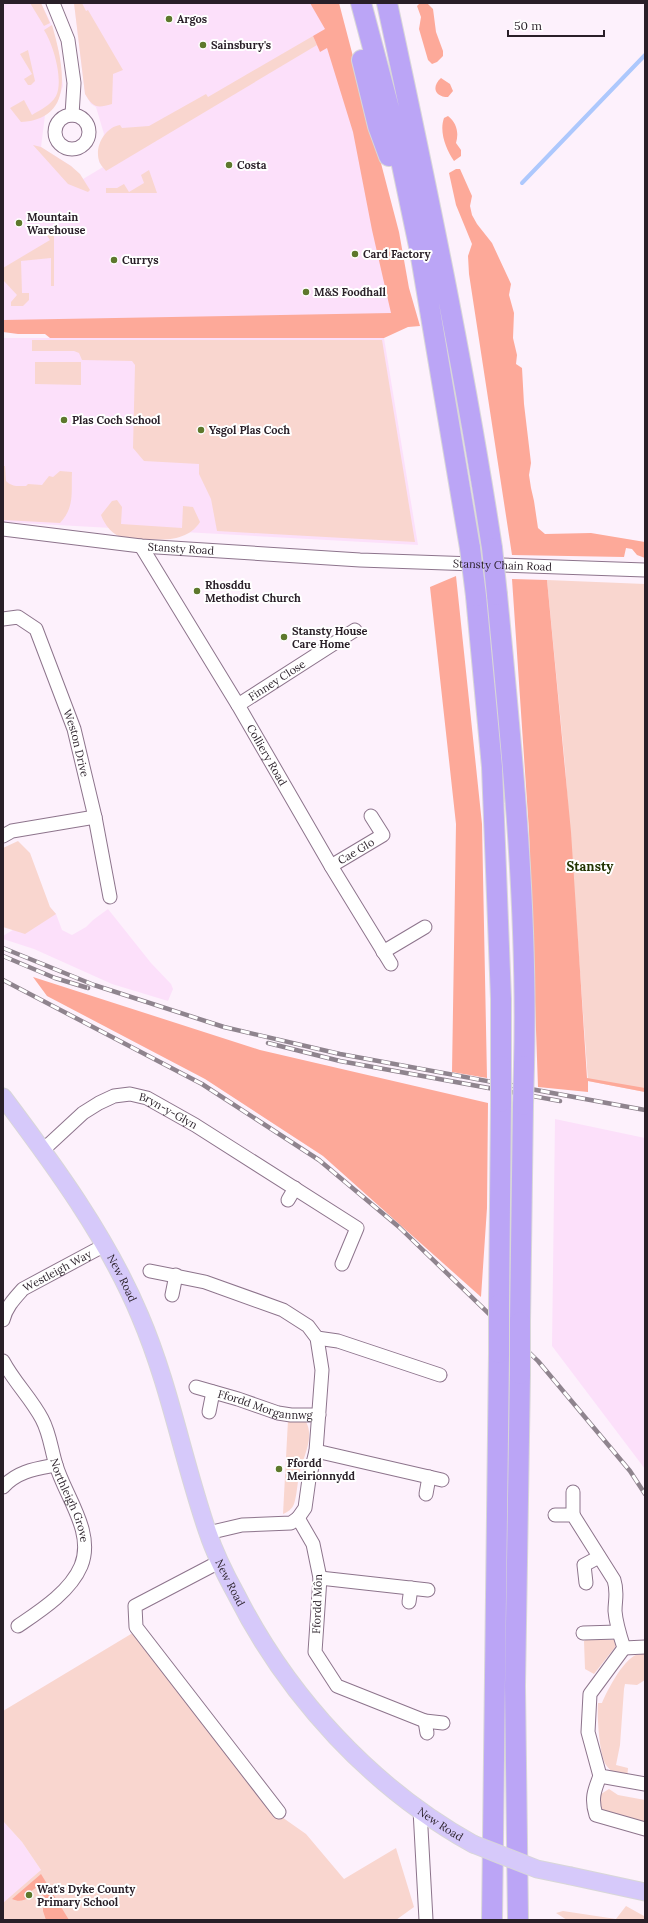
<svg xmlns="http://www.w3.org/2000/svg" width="648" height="1923" font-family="Lora,serif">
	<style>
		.built { fill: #fce0fa }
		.green { fill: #f9d6cf }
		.forest { fill: #fda999 }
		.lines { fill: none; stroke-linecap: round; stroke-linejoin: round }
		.stream { stroke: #adc8fd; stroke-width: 4 }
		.minor-casing { stroke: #8d748c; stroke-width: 15 }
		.major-casing { stroke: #d8d7d8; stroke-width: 19 }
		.highway-casing { stroke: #d8d7d8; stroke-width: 22 }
		.minor { stroke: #fff; stroke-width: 13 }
		.major { stroke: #d6c9fa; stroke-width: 17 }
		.highway { stroke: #bba5f6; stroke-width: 20 }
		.rail-casing { stroke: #8f848e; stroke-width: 4.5 }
		.rail { stroke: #fff; stroke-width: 3; stroke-dasharray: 9; stroke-linecap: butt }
		.major-bridge-casing { stroke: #d8d7d8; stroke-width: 19; stroke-linecap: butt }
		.highway-bridge-casing { stroke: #d8d7d8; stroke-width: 22; stroke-linecap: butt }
		.major-bridge { stroke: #d6c9fa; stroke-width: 17 }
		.highway-bridge { stroke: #bba5f6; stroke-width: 20 }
		.poi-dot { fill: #5d782c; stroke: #fff; stroke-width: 1.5 }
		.labels { text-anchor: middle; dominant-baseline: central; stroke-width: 4; stroke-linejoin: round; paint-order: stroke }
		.poi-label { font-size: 11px; font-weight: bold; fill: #291f28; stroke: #fff; text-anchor: start }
		.street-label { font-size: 11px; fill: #291f28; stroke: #fff }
		.quarter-label { font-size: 13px; font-weight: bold; fill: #223400; stroke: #fff }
	</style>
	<rect width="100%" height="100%" fill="#fdf1fc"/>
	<path class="built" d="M3,3h38l5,10 6,13 7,27 4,33 -6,17 -12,12 -4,32 30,19 12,13 20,-12 -4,-5v-13l5,-15 -8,-27 -5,-3 -6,-10 -11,-91h252l82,324 -405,4z
		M3,338h381l34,207 -415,-23z
		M50,907l6,7 6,16 10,5 14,-8 7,-7 15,-11 43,54 20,21 2,5 -5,12 -56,-17 -78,-35 -31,-10v-3z
		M555,1119l90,19v331l-93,-123z
		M3,1821l19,21 19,28 -38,50z"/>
	<path class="green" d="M30,3h11l9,20 -6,3z
		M74,3h8l4,8 2,-1 35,60 -10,4 -1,30c-16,5 -19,3 -27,-10z
		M52,25c10,36 26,94 -31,97l-11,-14 14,-8 8,15c8,-5 19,-10 24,-19 8,-16 -3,-52 -12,-66z
		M313,36l4,9 -211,126c-2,-3 -5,-5 -6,-8 -7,-15 5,-36 20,-38l2,3 27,-2 57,-32 2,3z
		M28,50l7,31 -4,4h-3l-4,-6 8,-5 -12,-20z
		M33,145l8,2 30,19 9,8 10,16 -2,2 -20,-8z
		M149,170l8,23h-51v-5h11l7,-4 5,8 15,-9 -3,-8z
		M44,231l10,1v54h-3v-28l-30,3 1,32h7v7l-6,6h-12v-4l6,-7 -14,-15v-12l47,-28z
		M32,340h350l33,202 -198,-11 -6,-32 -12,-25v-10l-55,-3 -11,-13 2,-83 -3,-4 -50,-1 -3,-7 -5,-2h-42z
		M35,362h46v23l-46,-1z
		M3,466h2l1,15c6,6 12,5 20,5l2,-2 14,1 7,-9 4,1 7,-6 12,1c-1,20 3,35 -12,51l-57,-3z
		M117,500l5,7 -1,17 61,4 1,-22 10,1 7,15c-13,20 -37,18 -57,17 -6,0 -13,0 -19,-1 -11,-2 -20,-14 -23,-23l11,-14z
		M547,580l98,4v508l-57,-11 -23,-316z
		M18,841l12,12 20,54 6,7 -31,20 -22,-7v-79z
		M288,1420h17c11,17 -3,38 -6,56 -2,9 -2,19 -5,28 -2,5 -6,8 -11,10z
		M136,1631l143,184 27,19 38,45 52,-31 18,59 -18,13h-393v-17l38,-33 -19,-28 -19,-21v-110z
		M589,1638l25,2 2,6 -22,28 -9,-5 -1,-28z
		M641,1651l4,1v28l-8,5 -12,-1 -1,5 -4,56 -4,20 12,3 -1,11c-9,-3 -16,-7 -21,-14 -7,-11 -9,-49 -8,-62h4c5,-12 24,-50 39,-49z
		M609,1789l9,6 27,5v24l-45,-13 1,-17z
		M626,1906l18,10 1,4h-78l-11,-7 7,-2 53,8z"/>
	<path class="forest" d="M310,3h29l60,229 10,56 11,38 -12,1 -24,11h-334l-5,-4h-27l-15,-2v-12l388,-7 -19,-83 -19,-98 -26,-84 -7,4 -7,-16 12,-7z
		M420,3h7l6,6 3,23 7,19v5l-6,6 -5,2 -4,-4 -9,-31 2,-12 -4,-11z
		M441,78l9,6 3,7 -5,6c-13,0 -17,-10 -7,-19z
		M448,116c9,7 11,17 8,27l5,7v6l-7,5c-8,-12 -15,-29 -10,-43z
		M456,169h4l12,27 -2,10 2,9 5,9 15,19 19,41 -2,11 5,18 -1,25 4,17 -1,9 6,4 2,36 7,59 -2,12 2,13 3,13 4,27 7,6 46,-1 54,9v16l-8,-3 -5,-6 -6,-1 -2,9 -112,-2 -43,-281 -1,-18 4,-12 -16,-39 -7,-32z
		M456,576l26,248 5,254 -35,-6 4,-248 -26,-237z
		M512,579l35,1 24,252 16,246 58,10v4l-57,-11v11l-50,-5 -9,-256z
		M33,977l227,73 228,53 -1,105 -6,89 -158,-141 -118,-77 -158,-83z
		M41,1874l28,46h-23l-3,-9v-8l4,-2 -10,-14 -10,7 3,3c-7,4 -11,5 -18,2z"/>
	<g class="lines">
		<path class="stream" d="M522,183l123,-128"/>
		<defs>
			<g id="minor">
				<path d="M53,3l15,37 6,43 -2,32"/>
				<circle cx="72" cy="132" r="17"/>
				<path id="s1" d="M3,529l138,17 219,14 285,10"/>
				<path id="s2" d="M141,546l97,159 93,161 60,98"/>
				<path id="s3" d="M3,619l15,-2 18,12 38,100 21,88 15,80"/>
				<path id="s4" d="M238,705l117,-75"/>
				<path d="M3,836l9,-5 83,-14"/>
				<path id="s5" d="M331,866l52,-31 -12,-19"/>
				<path d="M383,952l42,-25"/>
				<path id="s6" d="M43,1150l40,-37 16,-10 15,-7 16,-2 17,4 48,27 162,103 -15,36"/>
				<path d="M288,1200l7,-12"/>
				<path d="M150,1271l55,11 78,28 25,16 9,12 5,32 -6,81 -7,28 -4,29 -7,10"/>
				<path d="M172,1295l4,-20"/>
				<path id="s7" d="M3,1320c3,-13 12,-22 20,-31l82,-44"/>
				<path d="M317,1338l21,3 102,34"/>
				<path id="s8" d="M3,1361c11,21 28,37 39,58 8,15 9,30 14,46 9,31 39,67 25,101 -11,26 -41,45 -63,60"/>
				<path id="s9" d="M196,1387l42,12 40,14 13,2h28"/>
				<path d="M209,1412l4,-20"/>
				<path d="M316,1451l126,29"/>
				<path d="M3,1487c15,-16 32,-18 53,-22"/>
				<path d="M573,1492v23"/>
				<path d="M426,1494l3,-17"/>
				<path d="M555,1515h18l41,65c4,12 1,20 1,31 1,13 5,25 9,37l-34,46 -2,38 12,44 45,8"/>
				<path d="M208,1533l34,-8 49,-2 7,-5 15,26 7,34 -5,74 22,34 88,35 18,2"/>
				<path d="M219,1562l-84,44 1,21 143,185"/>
				<path d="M320,1578l108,12"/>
				<path d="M586,1583l-2,-18 15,-8"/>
				<path d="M409,1602l2,-14"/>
				<path d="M583,1633l35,-1"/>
				<path d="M624,1648l21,-1"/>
				<path d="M425,1721l2,12"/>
				<path d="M600,1776c-6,15 -9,23 -4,39l49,14"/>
				<path d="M420,1810l6,110"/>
			</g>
			<g id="major">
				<path id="s10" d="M3,1097c51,68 104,140 137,219 30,70 43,145 68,217 7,21 17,41 28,61 52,103 136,194 237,250"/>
				<path d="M571,1876l74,16"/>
			</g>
			<path id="highway" d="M361,3l33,124 26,124 50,297
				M387,3c39,181 77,362 105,545
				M362,60l16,66 11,30
				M497,595c15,156 31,314 27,471
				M476,596l16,171 9,232v67
				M499,1304l2,-202
				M520,1322l3,-217
				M492,1920l7,-567
				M518,1920l-3,-234 5,-312"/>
		</defs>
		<use href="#minor" class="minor-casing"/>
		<use href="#major" class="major-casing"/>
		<use href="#highway" class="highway-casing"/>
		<use href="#minor" class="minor"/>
		<use href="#major" class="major"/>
		<use href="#highway" class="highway"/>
		<defs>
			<path id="rail" d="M3,948l91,37 130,42 116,27 305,56
				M3,956l52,22 33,10
				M3,980l199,104 117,76 80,67 139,134 92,110 15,23
				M268,1043l72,18 220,40"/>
		</defs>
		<use href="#rail" class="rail-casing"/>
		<use href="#rail" class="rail"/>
		<defs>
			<path id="major-bridge" d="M473,1844l64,25 34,7"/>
			<path id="highway-bridge" d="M470,548l6,48
				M492,548l5,47
				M501,1102v-36
				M523,1105l1,-39
				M499,1353v-49
				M520,1374v-52"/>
		</defs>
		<use href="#major-bridge" class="major-bridge-casing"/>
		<use href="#highway-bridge" class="highway-bridge-casing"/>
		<use href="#major-bridge" class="major-bridge"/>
		<use href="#highway-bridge" class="highway-bridge"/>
	</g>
	<g class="poi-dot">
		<circle cx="169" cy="19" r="4"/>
		<circle cx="203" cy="45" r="4"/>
		<circle cx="229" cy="165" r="4"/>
		<circle cx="19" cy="223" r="4"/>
		<circle cx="355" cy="254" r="4"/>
		<circle cx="114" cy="260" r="4"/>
		<circle cx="306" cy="292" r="4"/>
		<circle cx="64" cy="420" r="4"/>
		<circle cx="201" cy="430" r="4"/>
		<circle cx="197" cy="591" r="4"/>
		<circle cx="284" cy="637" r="4"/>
		<circle cx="279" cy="1469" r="4"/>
		<circle cx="29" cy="1895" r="4"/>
	</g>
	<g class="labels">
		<g class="poi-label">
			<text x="177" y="19">Argos</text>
			<text x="211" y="45">Sainsbury's</text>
			<text x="237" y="165">Costa</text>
			<text x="27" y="217">Mountain<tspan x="27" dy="13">Warehouse</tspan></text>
			<text x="363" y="254">Card Factory</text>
			<text x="122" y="260">Currys</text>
			<text x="314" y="292">M&amp;S Foodhall</text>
			<text x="72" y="420">Plas Coch School</text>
			<text x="209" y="430">Ysgol Plas Coch</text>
			<text x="205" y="585">Rhosddu<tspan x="205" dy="13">Methodist Church</tspan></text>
			<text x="292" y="631">Stansty House<tspan x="292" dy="13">Care Home</tspan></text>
			<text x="287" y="1463">Ffordd<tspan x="287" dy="13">Meirionnydd</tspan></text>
			<text x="37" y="1889">Wat's Dyke County<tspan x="37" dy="13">Primary School</tspan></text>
		</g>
		<g class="street-label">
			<text stroke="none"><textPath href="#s1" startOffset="179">Stansty Road</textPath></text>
			<text stroke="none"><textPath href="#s1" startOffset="501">Stansty Chain Road</textPath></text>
			<text stroke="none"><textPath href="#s4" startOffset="46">Finney Close</textPath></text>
			<text stroke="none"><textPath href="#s3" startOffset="158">Weston Drive</textPath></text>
			<text stroke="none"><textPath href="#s2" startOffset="244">Colliery Road</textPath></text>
			<text stroke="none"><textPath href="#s5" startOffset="29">Cae Glo</textPath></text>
			<text stroke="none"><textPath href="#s6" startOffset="148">Bryn-y-Glyn</textPath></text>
			<text stroke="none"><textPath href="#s7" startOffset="76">Westleigh Way</textPath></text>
			<text stroke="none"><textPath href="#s10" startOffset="217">New Road</textPath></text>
			<text stroke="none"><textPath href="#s9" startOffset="72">Ffordd Morgannwg</textPath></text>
			<text stroke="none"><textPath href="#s8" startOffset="156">Northleigh Grove</textPath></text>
			<text stroke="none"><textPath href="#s10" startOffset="541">New Road</textPath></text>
			<text transform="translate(317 1604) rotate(-88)">Ffordd Môn</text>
			<text stroke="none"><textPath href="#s10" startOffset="865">New Road</textPath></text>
		</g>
		<g class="quarter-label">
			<text x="590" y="866">Stansty</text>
		</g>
	</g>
	<rect width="648" height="1923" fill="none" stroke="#291f28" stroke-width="8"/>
	<path d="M508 30v6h96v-6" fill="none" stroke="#291f28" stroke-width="2"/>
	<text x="514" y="30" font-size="12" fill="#291f28" stroke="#ffffff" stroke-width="3" paint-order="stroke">50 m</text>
</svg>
